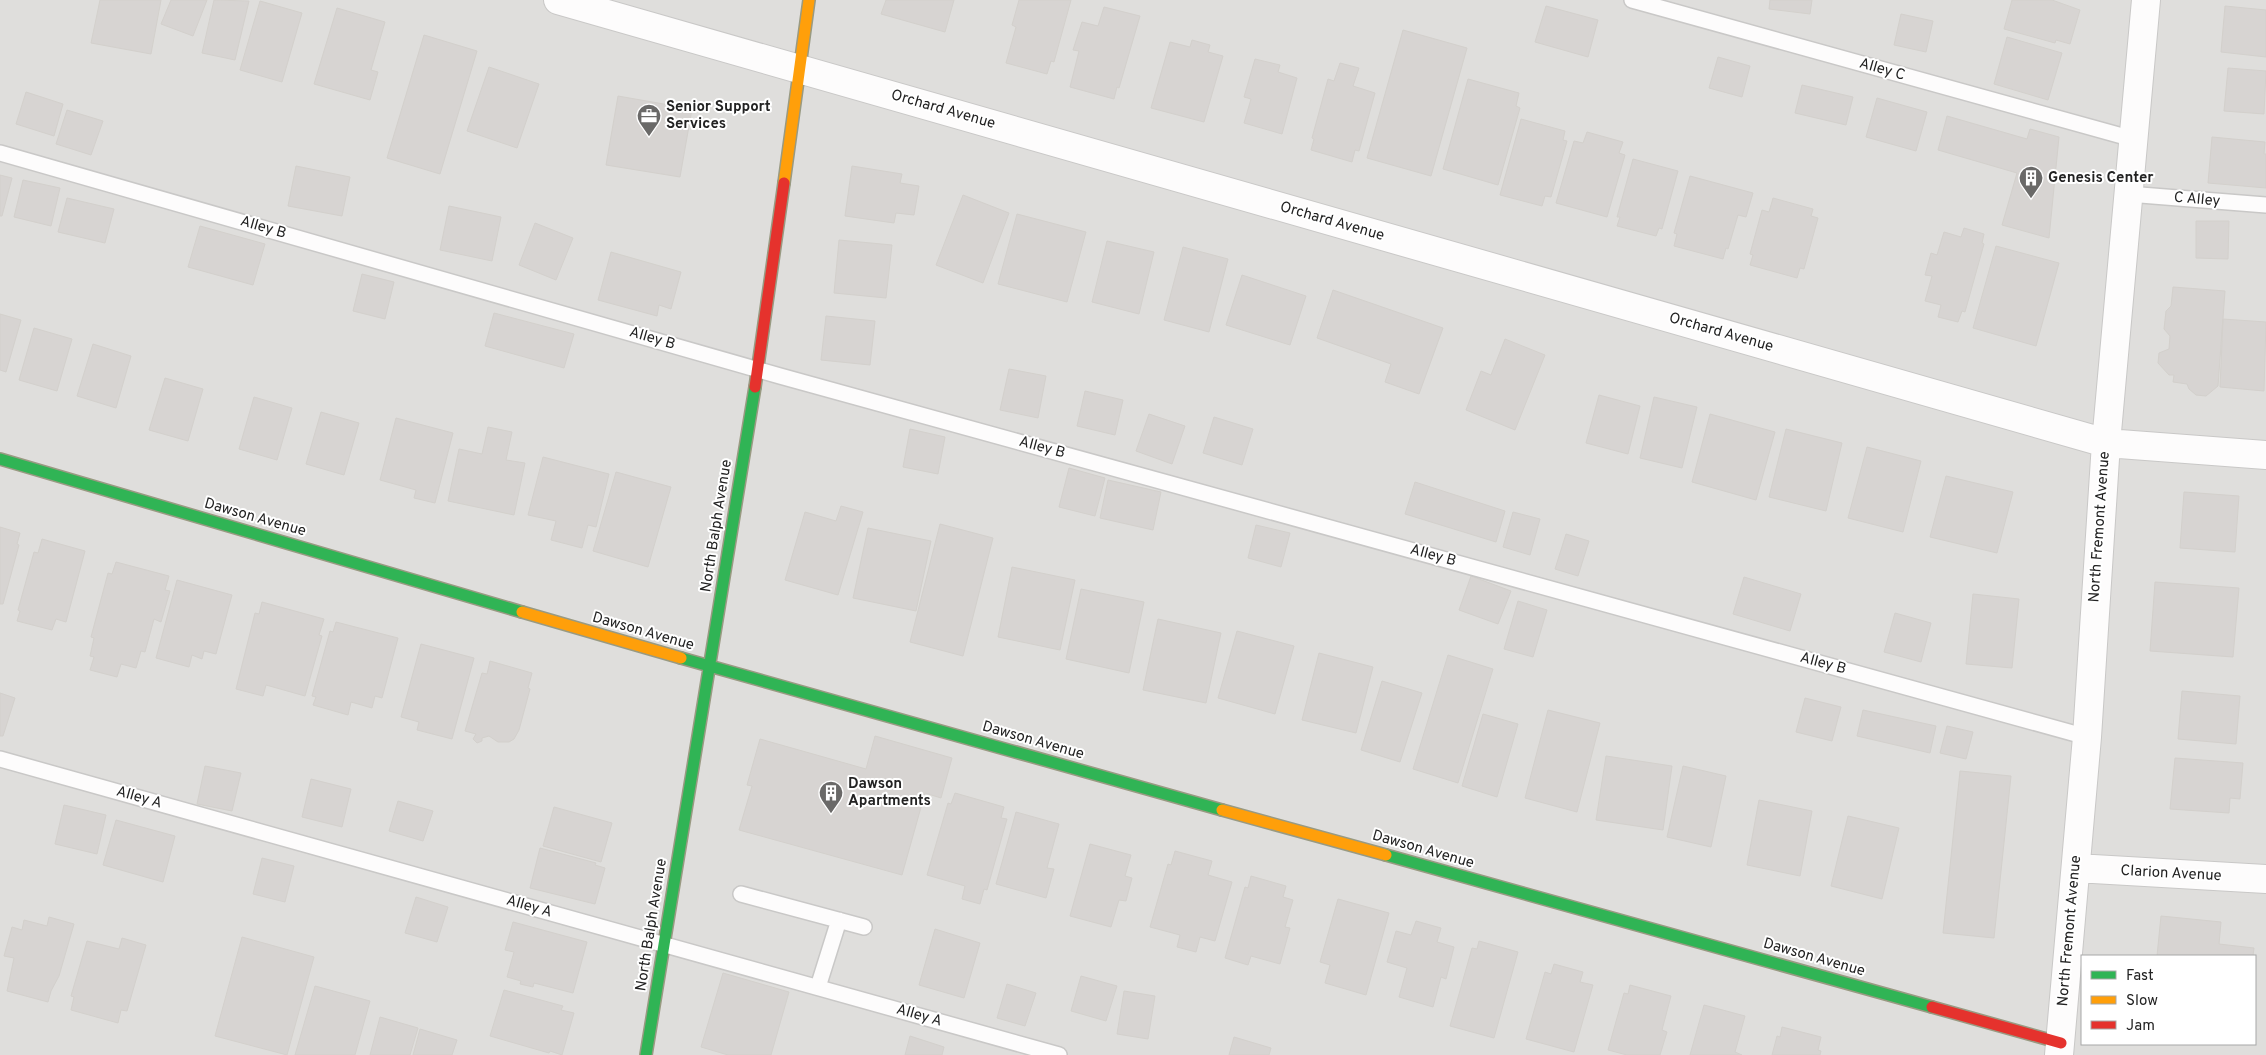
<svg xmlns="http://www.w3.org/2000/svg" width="2266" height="1055" font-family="Overpass,sans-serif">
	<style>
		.residential { fill: #dfdedc; fill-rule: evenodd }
		.building { fill: #d7d4d2; stroke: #d3d0cc }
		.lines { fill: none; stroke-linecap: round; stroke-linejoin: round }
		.lane-casing { stroke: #c9c8c7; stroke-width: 18 }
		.street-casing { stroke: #c9c8c7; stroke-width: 30 }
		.fast-casing { stroke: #999a82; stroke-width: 14 }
		.slow-casing { stroke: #999a82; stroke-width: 14 }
		.jam-casing { stroke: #999a82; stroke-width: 14 }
		.lane { stroke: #fdfcfc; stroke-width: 15 }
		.street { stroke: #fdfcfc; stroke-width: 28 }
		.fast { stroke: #30b455; stroke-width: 11 }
		.slow { stroke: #ff9f0a; stroke-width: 11 }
		.jam { stroke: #e5322d; stroke-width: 11 }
		.labels { text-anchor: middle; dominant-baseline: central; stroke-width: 4; stroke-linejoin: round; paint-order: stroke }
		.street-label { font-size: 15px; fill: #222; stroke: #fff }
		.poi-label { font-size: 15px; font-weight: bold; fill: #222; stroke: #fff; text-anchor: start }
	</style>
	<rect width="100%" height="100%" fill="#f0eeeb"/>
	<path class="residential" d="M0,0h2266v1055h-2266zM2082,956h173v88h-173z"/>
	<path class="building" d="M100,0h61l-10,54 -60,-11z
		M171,0h36l-14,36 -32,-12z
		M214,0l35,1 -14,59 -33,-7z
		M886,0h68l-9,32 -64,-18z
		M1019,0h52l-17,62 -3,-1 -4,13 -41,-11 10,-36 -4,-2z
		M1770,0h42l-2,14 -41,-5z
		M2012,0h40l28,10 -10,34 -14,-4 -1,3 -51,-14z
		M260,1l42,12 -20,69 -42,-12z
		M1546,6l52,14 -10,37 -53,-15z
		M2225,6l41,4v47l-45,-5z
		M1104,7l36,9 -21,72 -2,-1 -3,12 -44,-12 9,-36 -6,-1 9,-28 16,4z
		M337,8l48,14 -14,48 7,2 -8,28 -56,-16z
		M1901,14l32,7 -7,31 -32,-7z
		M1403,30l64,18 -36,128 -64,-18z
		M424,35l53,16 -37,123 -53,-16z
		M2007,37l55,16 -14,47 -54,-16z
		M1192,40l18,5 -2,7 15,4 -19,66 -53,-14 19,-66 20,5z
		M1718,57l32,9 -8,31 -33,-9z
		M1255,59l25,6 -2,7 19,6 -15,56 -38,-11 7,-24 -7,-2z
		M1340,63l19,5 -6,18 22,7 -16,58 -4,-1 -3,12 -41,-12 3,-11 -2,-1 16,-59 6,2z
		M489,67l50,17 -22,64 -50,-17z
		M2228,68l38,3 -2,43 -40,-3z
		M1468,79l51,14 -3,13 4,2 -22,77 -55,-16z
		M1802,85l51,12 -7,28 -51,-12z
		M26,92l37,12 -9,32 -38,-12z
		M618,96l74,13 -12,68 -74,-12z
		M1877,98l50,14 -11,39 -50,-14z
		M67,110l36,11 -12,34 -35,-11z
		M1947,116l80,23 3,-10 29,8 -10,101 -47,-13 15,-52 -79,-23z
		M1521,119l44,12 -2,9 4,1 -16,56 -6,-1 -3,10 -42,-11z
		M1587,132l36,10 -4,11 6,2 -18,62 -51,-14 18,-62 9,2z
		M2212,137l53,5 -1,12h2v34l-58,-5z
		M1633,159l45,12 -16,58 -3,-1 -3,8 -39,-10 3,-9h-3z
		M296,166l54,11 -8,39 -54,-10z
		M852,166l50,8 -2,9 19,3 -5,29 -18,-2 -2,10 -49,-7z
		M0,175l12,3 -10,38h-2z
		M1690,176l63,17 -7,24 -8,-2 -10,34 -2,-1 -3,11 -49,-13 3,-12 -3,-1z
		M23,180l37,8 -9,38 -37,-9z
		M963,195l46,18 -26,70 -47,-18z
		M67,198l47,11 -9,34 -47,-11z
		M1773,198l40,11 -2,7 7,2 -14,51 -4,-1 -3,10 -47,-13 3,-10 -3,-1 12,-44 7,2z
		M449,206l52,11 -9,44 -52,-11z
		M1017,214l69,18 -19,70 -69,-18z
		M2196,221h33l-1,38 -32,-1z
		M535,223l38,15 -17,42 -37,-15z
		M200,226l65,18 -12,41 -65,-18z
		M1964,228l20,6 -2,9 2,1 -19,68 -3,-1 -4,11 -20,-5 3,-12 -16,-4 7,-25 -7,-1 6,-22 6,2 7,-23 17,5z
		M839,240l53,5 -6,53 -52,-5z
		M1107,241l47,11 -15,62 -47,-12z
		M1996,246l63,17 -23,83 -63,-18z
		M1183,247l45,12 -19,73 -45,-12z
		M611,252l70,20 -10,37 -12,-4 -2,11 -59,-16z
		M362,274l32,8 -9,37 -32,-8z
		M1242,275l64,21 -16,49 -64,-20z
		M2173,287l52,4 -7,95 -12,10 -10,-1 -7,-6 -2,-5 -14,-2 1,-7h-5l-11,-12 1,-10 10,-4 1,-13 -6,-7 2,-18 5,-5z
		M1333,290l110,38 -24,66 -34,-12 6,-18 -74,-26z
		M494,313l80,21 -10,34 -79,-22z
		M0,314l21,6 -15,52 -6,-2z
		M826,316l49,5 -5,44 -49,-5z
		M2223,319l43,3 -2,69 -44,-4z
		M34,328l38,11 -15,52 -38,-11z
		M1505,339l40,16 -30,75 -49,-20 15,-39 10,4z
		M93,344l38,12 -15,52 -39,-12z
		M1009,369l37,7 -8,42 -38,-8z
		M165,378l38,11 -15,52 -39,-11z
		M1085,391l38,9 -8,35 -38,-9z
		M1599,395l41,11 -12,48 -42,-11z
		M254,397l38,11 -15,52 -38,-11z
		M1654,397l43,10 -15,61 -42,-10z
		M321,412l38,11 -15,52 -38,-11z
		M1149,414l36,12 -13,38 -36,-13z
		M1710,414l65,18 -19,68 -64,-18z
		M1214,417l39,12 -11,36 -39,-12z
		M396,418l57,15 -18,70 -21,-5 2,-8 -36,-10z
		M488,427l24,5 -6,28 19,3 -11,52 -66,-14 11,-52 23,5z
		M910,429l35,8 -7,37 -35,-7z
		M1786,429l56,14 -16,68 -57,-14z
		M1867,447l54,14 -18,71 -55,-14z
		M543,457l66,17 -13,53 -8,-2 -6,23 -31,-8 5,-19 -28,-6z
		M1069,468l36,10 -10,38 -36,-9z
		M616,472l55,15 -23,80 -55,-16z
		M1946,476l67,16 -16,61 -67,-16z
		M1108,480l53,12 -8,38 -53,-12z
		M1415,482l90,29 -9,31 -91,-28z
		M2184,492l55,4 -4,56 -55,-4z
		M841,506l22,6 -25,83 -53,-15 20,-68 31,9z
		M1513,512l27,7 -10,36 -27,-8z
		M940,524l53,14 -30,118 -53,-14z
		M1256,525l34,8 -9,34 -33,-9z
		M0,527l20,6 -3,11 2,1 -16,59h-3z
		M868,528l63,13 -15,70 -63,-13z
		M1566,534l23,7 -11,35 -23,-7z
		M42,539l43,12 -19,71 -10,-3 -4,11 -35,-9 3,-10 -2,-1 16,-58 4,1z
		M116,562l53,14 -4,14 5,1 -9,31 -7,-3 -9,33 -4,-1 -5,17 -15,-4 -4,13 -27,-7 4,-13 -4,-1 4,-18 -3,-1 17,-64 4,1z
		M1012,567l63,13 -15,70 -62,-13z
		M1471,576l40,15 -13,33 -39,-14z
		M1744,577l57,17 -11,37 -57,-17z
		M177,580l55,15 -16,59 -12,-3 -2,8 -10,-4 -3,12 -33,-9z
		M2155,582l84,6 -6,69 -83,-6z
		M1081,589l63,13 -15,71 -63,-14z
		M1973,594l46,5 -7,69 -46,-4z
		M1518,601l29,9 -14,47 -29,-8z
		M262,602l62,17 -5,16 3,1 -17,60 -39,-11 -3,11 -27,-7 19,-76 4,1z
		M1895,613l36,10 -10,39 -37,-10z
		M1158,619l63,14 -15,70 -63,-13z
		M336,622l62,16 -16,60 -7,-2 -3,12 -21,-6 -3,13 -35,-10 3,-8 -4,-1 18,-65 3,1z
		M1237,631l57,15 -19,68 -57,-16z
		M421,644l53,14 -22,81 -35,-9 2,-8 -18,-5z
		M1319,653l54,14 -17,66 -54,-13z
		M1448,655l45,14 -35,114 -45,-14z
		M490,661l42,12 -4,15 2,1 -11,41 -5,9 -5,3h-11l-9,-6 -7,2v3l-5,2 -4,-4 3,-5 -11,-3 17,-58 5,1z
		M1382,681l40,12 -22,69 -39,-12z
		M2182,691l58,5 -4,48 -58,-5z
		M0,693l15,5 -12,38h-3z
		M1805,698l36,9 -9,34 -36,-9z
		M1548,710l52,13 -23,89 -52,-14z
		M1863,710l73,16 -6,27 -73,-17z
		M1483,714l35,10 -21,73 -35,-11z
		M1947,726l26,6 -7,27 -26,-6z
		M875,736l77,22 -11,40 -16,-5 -23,82 -163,-45 13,-44 -5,-1 13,-46 106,30z
		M1606,756l66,10 -9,64 -67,-10z
		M2175,758l68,5 -3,36 -10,-1 -1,15 -59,-4z
		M205,766l36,7 -9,38 -35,-7z
		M1683,766l43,10 -15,71 -44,-10z
		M1960,771l51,5 -17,162 -51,-5z
		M311,779l40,10 -9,38 -40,-10z
		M955,793l49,14 -3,11 6,1 -20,71 -3,-1 -4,15 -18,-5 3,-13 -38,-11 21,-72 3,1z
		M1759,800l53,11 -12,65 -53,-11z
		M398,801l35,10 -10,30 -34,-10z
		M64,805l42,10 -9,39 -42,-10z
		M554,807l58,16 -11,39 -58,-16z
		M1016,812l43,12 -12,44 7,1 -8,29 -50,-14z
		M1848,816l51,12 -17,71 -51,-13z
		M116,820l59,16 -12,46 -60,-17z
		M1090,844l41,11 -6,21 7,2 -6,23 -7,-1 -8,27 -41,-11z
		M540,848l56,15 -1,2 10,3 -10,36 -65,-16z
		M1175,851l37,10 -4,14 24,7 -17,59 -15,-4 -4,15 -19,-5 3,-12 -30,-8 18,-63 3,1z
		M262,858l32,8 -9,36 -32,-8z
		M1251,876l35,10 -3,11 10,3 -8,27 5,1 -10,36 -29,-8 -3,9 -23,-7 20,-71 3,1z
		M416,897l32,10 -11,35 -32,-9z
		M1338,899l51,14 -23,82 -41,-12 5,-18 -10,-3z
		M2161,916l60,6 -2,22 35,4 -1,8h-96z
		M49,917l25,7 -15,52 -8,15 -3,11 -41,-11 7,-33 -10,-2 8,-29 10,3 2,-10 23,6z
		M1416,921l25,7 -4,14 17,5 -8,32 -5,-2 -8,30 -34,-10 8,-29 -20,-6 9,-31 15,4z
		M513,922l74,20 -14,51 -39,-10 -1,4 -13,-3 1,-3 -14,-4 7,-25 -9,-2z
		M935,929l45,14 -16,55 -45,-13z
		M242,937l72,20 -27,98 -72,-19z
		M122,938l24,7 -19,66 -6,-1 -3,13 -47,-13 3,-13 -3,-1 16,-55 32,8z
		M1479,941l39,11 -24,86 -44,-12 22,-78 5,1z
		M1554,964l29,8 -3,10 13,3 -19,67 -48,-13 19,-67 6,2z
		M723,973l66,19 -18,63h-43l-27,-8z
		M1081,976l36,10 -11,35 -35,-10z
		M1007,984l29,9 -11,33 -28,-8z
		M1630,985l41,11 -9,34 5,2 -7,23h-33l-19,-5 16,-57 4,1z
		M315,986l55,15 -15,54h-60z
		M504,990l59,16 -2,4 13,3 -12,42 -12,-4 -1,2 -59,-17z
		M1124,991l31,5 -7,43 -31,-5z
		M1704,1005l41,11 -10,36 7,3h-52z
		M380,1017l38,11 -8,27h-40z
		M1782,1027l39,10 -3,13 3,1 -1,4h-48l5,-19 3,1z
		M420,1029l37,11 -5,15h-39z
		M910,1036l34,11 -2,8h-37z
		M1234,1037l37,11 -2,7h-40z"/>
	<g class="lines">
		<defs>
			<path id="lane" d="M1632,0l501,139
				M0,153l780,223 1307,361
				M2128,194l138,11
				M0,759l1059,296
				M741,894l123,33
				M818,987l21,-67"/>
			<path id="street" d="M558,0l1548,443 160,12
				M2076,868l190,11
				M2059,1055l28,-318 19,-294 40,-443"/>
			<path id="fast" d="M0,459l522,153
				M681,658l541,152
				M1386,855l546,152
				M646,1055l109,-668"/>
			<path id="slow" d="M784,183l25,-183
				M522,612l159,46
				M1222,810l164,45"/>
			<path id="jam" d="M755,387l29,-204
				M1932,1007l129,36"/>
		</defs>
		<use href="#lane" class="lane-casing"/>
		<use href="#street" class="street-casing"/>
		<use href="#fast" class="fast-casing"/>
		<use href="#slow" class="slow-casing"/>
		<use href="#jam" class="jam-casing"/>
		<use href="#lane" class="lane"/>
		<use href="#street" class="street"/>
		<use href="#fast" class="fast"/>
		<use href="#slow" class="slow"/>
		<use href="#jam" class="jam"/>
	</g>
	<defs>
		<symbol id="office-pin" viewBox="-11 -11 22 30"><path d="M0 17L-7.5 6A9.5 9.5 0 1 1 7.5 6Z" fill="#6a6968" stroke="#fff"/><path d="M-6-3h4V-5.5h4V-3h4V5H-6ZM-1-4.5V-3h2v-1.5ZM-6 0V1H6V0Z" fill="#fff"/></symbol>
		<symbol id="building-pin" viewBox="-11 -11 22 30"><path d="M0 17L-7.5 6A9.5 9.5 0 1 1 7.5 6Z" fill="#6a6968" stroke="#fff"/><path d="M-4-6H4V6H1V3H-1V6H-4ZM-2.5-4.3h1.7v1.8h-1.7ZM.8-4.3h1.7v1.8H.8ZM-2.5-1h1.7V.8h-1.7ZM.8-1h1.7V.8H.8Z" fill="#fff"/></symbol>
	</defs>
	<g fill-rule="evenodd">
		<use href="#office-pin" x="635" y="102" width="28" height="38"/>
		<use href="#building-pin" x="2017" y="164" width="28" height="38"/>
		<use href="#building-pin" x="817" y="779" width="28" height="38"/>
	</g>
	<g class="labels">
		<g class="street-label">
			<text transform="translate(1882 70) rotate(16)">Alley C</text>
			<text transform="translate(943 110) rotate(16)">Orchard Avenue</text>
			<text transform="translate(2197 200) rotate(5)">C Alley</text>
			<text transform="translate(1332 222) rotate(16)">Orchard Avenue</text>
			<text transform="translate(263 228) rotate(16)">Alley B</text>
			<text transform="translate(1721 333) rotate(16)">Orchard Avenue</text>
			<text transform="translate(652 339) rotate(16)">Alley B</text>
			<text transform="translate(1042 448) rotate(15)">Alley B</text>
			<text transform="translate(255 518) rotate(16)">Dawson Avenue</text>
			<text transform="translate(717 526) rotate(-81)">North Balph Avenue</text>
			<text transform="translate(2100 527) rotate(-86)">North Fremont Avenue</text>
			<text transform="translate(1433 556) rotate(15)">Alley B</text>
			<text transform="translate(643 632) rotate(16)">Dawson Avenue</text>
			<text transform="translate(1823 664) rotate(15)">Alley B</text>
			<text transform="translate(1033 741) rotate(16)">Dawson Avenue</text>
			<text transform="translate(139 798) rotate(16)">Alley A</text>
			<text transform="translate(1423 850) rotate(16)">Dawson Avenue</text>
			<text transform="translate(2171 874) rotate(3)">Clarion Avenue</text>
			<text transform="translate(529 907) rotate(16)">Alley A</text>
			<text transform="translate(652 925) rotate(-81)">North Balph Avenue</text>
			<text transform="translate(2070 931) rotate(-85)">North Fremont Avenue</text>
			<text transform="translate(1814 958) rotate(16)">Dawson Avenue</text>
			<text transform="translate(919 1016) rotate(16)">Alley A</text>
		</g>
		<g class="poi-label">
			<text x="666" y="107">Senior Support<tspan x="666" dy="17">Services</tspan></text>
			<text x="2048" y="178">Genesis Center</text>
			<text x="848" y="784">Dawson<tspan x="848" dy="17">Apartments</tspan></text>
		</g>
	</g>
	<rect x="2081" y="955" width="175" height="90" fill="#ffffff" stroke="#a7a7a7"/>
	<rect x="2091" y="971" width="25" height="8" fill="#30b455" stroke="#a7a7a7"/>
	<text x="2126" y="980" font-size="15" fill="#222222">Fast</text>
	<rect x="2091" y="996" width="25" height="8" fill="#ff9f0a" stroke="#a7a7a7"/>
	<text x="2126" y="1005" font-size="15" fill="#222222">Slow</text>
	<rect x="2091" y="1021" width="25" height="8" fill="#e5322d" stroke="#a7a7a7"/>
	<text x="2126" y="1030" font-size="15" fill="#222222">Jam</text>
</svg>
